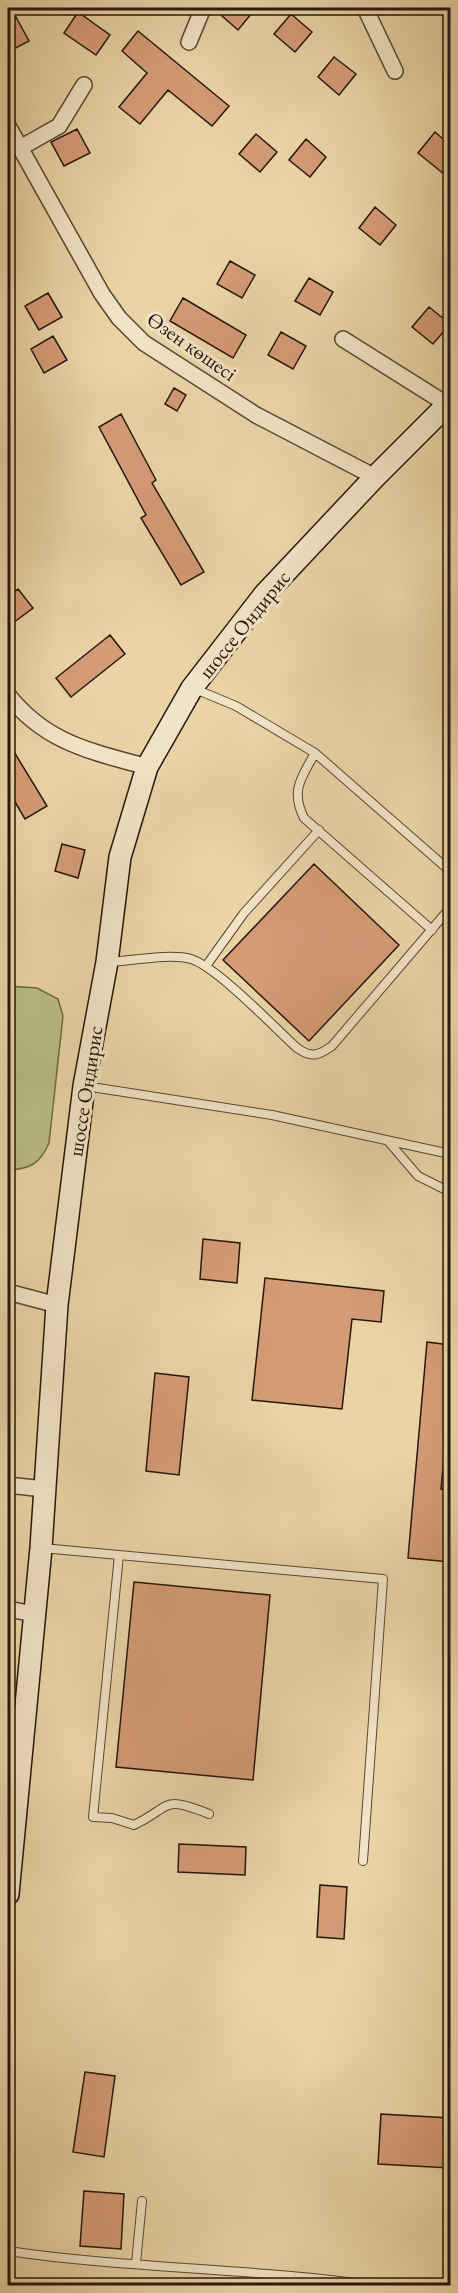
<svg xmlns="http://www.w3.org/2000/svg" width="458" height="2293" font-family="'EB Garamond',serif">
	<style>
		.green { fill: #b8bc86; stroke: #6f694a; stroke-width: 1.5 }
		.building { fill: #d49b77; stroke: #26160d; stroke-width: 1.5 }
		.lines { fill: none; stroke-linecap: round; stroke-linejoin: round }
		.service-casing { stroke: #574633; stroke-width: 10 }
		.minor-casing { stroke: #574633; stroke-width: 18 }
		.secondary-casing { stroke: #26160d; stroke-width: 24 }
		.service { stroke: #f1e3c5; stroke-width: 8 }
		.minor { stroke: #f1e3c5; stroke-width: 15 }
		.secondary { stroke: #f1e3c5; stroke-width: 21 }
		.labels { text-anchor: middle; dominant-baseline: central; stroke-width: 6; stroke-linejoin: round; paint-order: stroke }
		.street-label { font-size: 21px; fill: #26160d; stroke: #f1e3c5 }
	</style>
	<rect width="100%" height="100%" fill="#ead4a6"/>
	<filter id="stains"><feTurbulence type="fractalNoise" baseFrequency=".00333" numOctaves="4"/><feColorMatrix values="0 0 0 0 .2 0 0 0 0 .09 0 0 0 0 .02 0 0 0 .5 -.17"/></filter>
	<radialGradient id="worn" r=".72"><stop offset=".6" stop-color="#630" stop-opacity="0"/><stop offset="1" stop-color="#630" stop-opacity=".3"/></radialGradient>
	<path class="green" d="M8,986l29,2 21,11 5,17 -14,127c-9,21 -19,26 -41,27z"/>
	<path class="building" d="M213,8h43l-18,22z
		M78,12l32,23 -14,20 -32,-22z
		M291,14l21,18 -17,20 -21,-18z
		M16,17l13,24 -21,11v-31z
		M138,31l91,75 -17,20 -44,-36 -28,34 -21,-17 28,-34 -25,-22z
		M334,57l22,17 -17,21 -21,-18z
		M77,129l13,24 -26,13 -13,-24z
		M435,132l15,13v34l-32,-26z
		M256,134l21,18 -17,20 -21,-18z
		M306,139l20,18 -16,20 -21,-17z
		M375,207l21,18 -16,20 -21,-17z
		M230,261l25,14 -13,23 -25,-14z
		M309,278l24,14 -13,23 -25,-14z
		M48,293l14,24 -23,13 -14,-24z
		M183,298l63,37 -13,23 -63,-37z
		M429,307l21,17 -17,20 -21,-17z
		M281,332l25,14 -13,23 -25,-14z
		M53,336l14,24 -23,13 -13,-24z
		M174,388l12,7 -9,16 -12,-7z
		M121,414l35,66 -4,3 52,89 -23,13 -40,-67 5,-3 -47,-88z
		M18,589l15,19 -20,15 -5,-8v-18z
		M110,635l15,19 -54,43 -15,-19z
		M8,742l39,64 -22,13 -17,-29z
		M62,844l23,6 -7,28 -23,-7z
		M314,864l85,81 -90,96 -86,-81z
		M203,1239l37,4 -3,40 -37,-4z
		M265,1278l119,13 -3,31 -29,-3 -10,90 -90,-9z
		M427,1342l23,3v52l-9,92 9,1v72l-42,-4z
		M155,1373l34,4 -10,98 -33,-4z
		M134,1582l136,13 -17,185 -137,-13z
		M179,1844l67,3 -1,28 -67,-3z
		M320,1885l27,2 -3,52 -27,-2z
		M85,2072l30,4 -11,81 -31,-5z
		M381,2114l69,4v50l-72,-4z
		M84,2191l40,3 -3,55 -41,-3z"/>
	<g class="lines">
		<defs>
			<path id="service" d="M195,689l41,17 79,47 135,118
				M315,753c-13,24 -25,37 -11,65l128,112
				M108,962c23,-1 62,-9 83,-3 26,8 83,68 106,89 14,10 21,8 35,-2l118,-138
				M206,966l38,-53 75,-83
				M85,1086l187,29 178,39
				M388,1141l30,35 32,16
				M42,1548l341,31 -20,282
				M119,1555l-26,262 19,1 22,7c39,-19 27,-30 75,-11
				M8,2251c122,18 247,17 370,35
				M136,2263l6,-62"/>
			<path id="minor" d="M365,8l30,63
				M189,42l14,-34
				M8,126l94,168 17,24 25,25 112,72 119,62
				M20,148l39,-22 25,-41
				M343,339l105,66
				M8,695c38,48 82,56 139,72
				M8,1292l49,13
				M8,1485l36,4
				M8,1609l26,5"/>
			<path id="secondary" d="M8,1894l33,-346 16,-243 27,-219 23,-124 13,-105 27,-90 45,-79 72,-93 111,-118 75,-75"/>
		</defs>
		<use href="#service" class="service-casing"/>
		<use href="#minor" class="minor-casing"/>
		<use href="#secondary" class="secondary-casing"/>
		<use href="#service" class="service"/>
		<use href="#minor" class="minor"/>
		<use href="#secondary" class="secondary"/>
	</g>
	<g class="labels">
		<g class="street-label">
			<text transform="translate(192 346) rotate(35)">Өзен көшесі</text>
			<text transform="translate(244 624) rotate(-51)">шоссе Ондирис</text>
			<text transform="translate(85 1091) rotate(-81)">шоссе Ондирис</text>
		</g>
	</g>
	<rect width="458" height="2293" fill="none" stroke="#ead4a6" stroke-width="30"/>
	<rect x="9" y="9" width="440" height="2275" fill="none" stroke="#26160d" stroke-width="3"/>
	<rect x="15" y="15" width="428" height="2263" fill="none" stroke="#26160d" stroke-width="1.5"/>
	<rect width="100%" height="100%" filter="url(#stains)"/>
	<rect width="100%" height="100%" fill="url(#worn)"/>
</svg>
